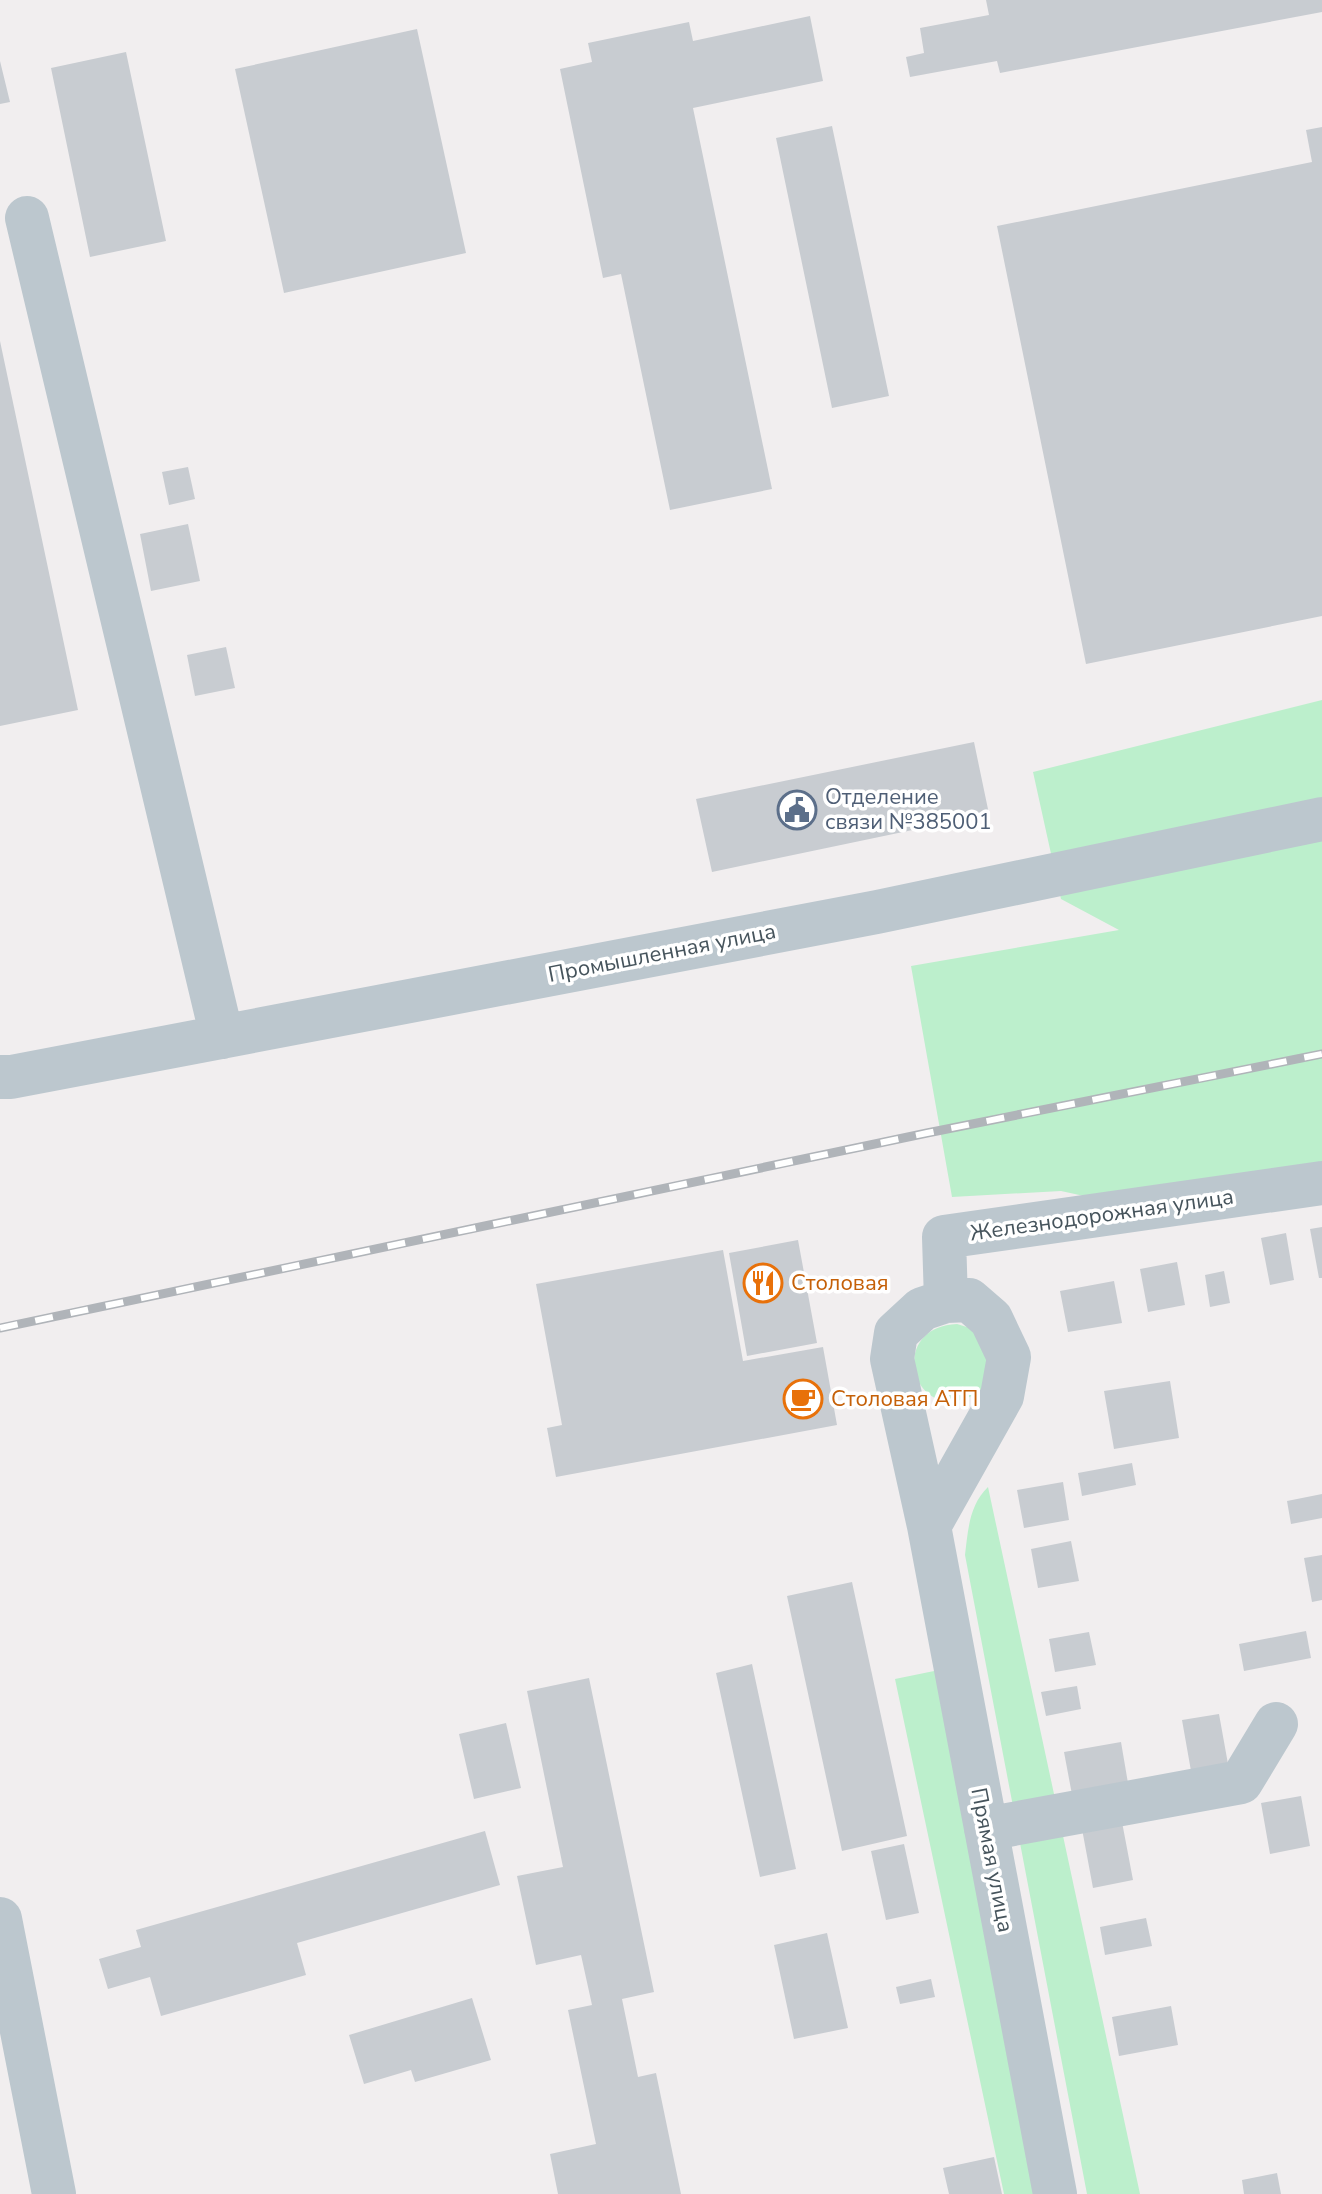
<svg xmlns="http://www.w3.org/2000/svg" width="1322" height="2194" font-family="'Nunito Sans',sans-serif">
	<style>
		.green { fill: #bcefcc }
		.building { fill: #c8ccd1 }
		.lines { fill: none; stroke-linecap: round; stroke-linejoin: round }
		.minor { stroke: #bcc7ce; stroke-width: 44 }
		.rail-casing { stroke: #b0b4b9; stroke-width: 9 }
		.rail { stroke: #fff; stroke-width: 6; stroke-dasharray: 18; stroke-linecap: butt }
		.labels { text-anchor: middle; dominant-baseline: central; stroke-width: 7; stroke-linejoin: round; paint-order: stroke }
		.service-label { font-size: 22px; fill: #4e5e75; stroke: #fff; text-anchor: start }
		.street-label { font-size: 22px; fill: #46545c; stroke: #fff }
		.food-label { font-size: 22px; fill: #c56008; stroke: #fff; text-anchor: start }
	</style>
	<rect width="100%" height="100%" fill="#f1eeef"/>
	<path class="green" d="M1322,700v468l-215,33 -46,-10 -109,6 -41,-231 208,-36 -58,-31 -28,-127z
		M957,1324l13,4 18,19c-1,11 0,27 -4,38 -3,7 -13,12 -20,14 -54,18 -75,-72 -7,-75z
		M988,1487l152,707h-53l-122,-639c3,-24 4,-50 23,-68z
		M939,1670l100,524h-35l-109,-515z"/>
	<path class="building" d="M986,0h336v12l-322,61 -3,-12 -87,16 -4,-20 18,-4 -4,-25 69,-13z
		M810,16l13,65 -130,27 79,381 -102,21 -49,-236 -18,4 -43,-209 32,-7 -4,-19 101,-21 4,19z
		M417,29l49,224 -182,40 -49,-224z
		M126,52l40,189 -76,16 -39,-189z
		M0,61l10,41 -10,2z
		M832,126l57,270 -57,12 -56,-270z
		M1322,127v489l-236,48 -89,-438 315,-64 -6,-32z
		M0,341l78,369 -78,16z
		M188,467l7,32 -26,6 -7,-33z
		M188,524l12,57 -49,10 -11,-57z
		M226,647l9,41 -40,8 -8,-41z
		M974,742l15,72 -277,58 -16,-73z
		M1322,1227v51h-3l-9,-49z
		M1286,1233l8,47 -24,5 -9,-47z
		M798,1240l19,103 -70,13 -18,-103z
		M723,1250l20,111 80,-14 14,78 -281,52 -9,-49 15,-3 -26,-141z
		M1177,1262l8,43 -37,7 -8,-43z
		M1224,1271l6,32 -20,4 -5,-32z
		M1114,1281l8,42 -54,9 -8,-41z
		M1170,1381l9,57 -65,11 -10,-58z
		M1132,1463l4,22 -54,11 -4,-23z
		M1063,1482l6,38 -45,8 -7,-38z
		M1322,1494v24l-31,6 -4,-23z
		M1071,1541l8,40 -41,7 -7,-39z
		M1322,1555v45l-10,2 -8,-44z
		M852,1582l55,254 -65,15 -55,-255z
		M1306,1631l5,27 -67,13 -5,-27z
		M1089,1632l7,33 -41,7 -6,-33z
		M752,1664l44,205 -36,8 -44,-204z
		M589,1678l65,314 -32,7 16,78 18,-4 25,121h-123l-8,-40 46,-10 -28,-134 24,-5 -11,-50 -45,10 -19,-89 46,-9 -36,-176z
		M1077,1686l4,23 -35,7 -5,-24z
		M1219,1714l9,50 -37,7 -9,-51z
		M506,1723l15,65 -47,11 -15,-65z
		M1121,1742l8,47 -56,11 -9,-48z
		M1301,1796l9,50 -40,8 -9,-51z
		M1122,1822l11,58 -40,8 -11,-59z
		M485,1831l15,54 -203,58 9,32 -145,41 -11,-39 -42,12 -9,-30 42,-12 -5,-17z
		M904,1844l15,69 -33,7 -15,-69z
		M1146,1918l6,28 -47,9 -5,-28z
		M827,1933l21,95 -54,11 -20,-94z
		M931,1979l4,18 -35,7 -4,-17z
		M472,1998l19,62 -76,22 -4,-12 -47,14 -15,-49z
		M1171,2006l7,39 -59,11 -7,-39z
		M994,2157l8,37h-53l-6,-26z
		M1277,2173l4,21h-37l-2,-14z"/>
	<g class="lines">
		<path class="minor" d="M27,218l195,819
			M0,1077h11l866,-165 445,-93
			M946,1301l-2,-64 378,-54
			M929,1526l73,-130 7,-39 -18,-38 -22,-19 -23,1 -24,8 -26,24 -4,26 37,167 126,668
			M986,1829l255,-47 35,-58
			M0,1919l54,275"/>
		<defs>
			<path id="rail" d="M0,1328l927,-195 395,-79"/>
		</defs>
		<use href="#rail" class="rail-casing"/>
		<use href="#rail" class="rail"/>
	</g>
	<defs>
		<symbol id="civic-ring" viewBox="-11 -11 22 22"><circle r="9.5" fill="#fff" stroke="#5c6f8a" stroke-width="1.5"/><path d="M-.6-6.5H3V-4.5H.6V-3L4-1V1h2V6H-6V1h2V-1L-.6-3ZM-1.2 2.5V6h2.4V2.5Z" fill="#5c6f8a"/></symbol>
		<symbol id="restaurant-ring" viewBox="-11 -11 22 22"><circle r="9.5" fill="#fff" stroke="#e8710a" stroke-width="1.5"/><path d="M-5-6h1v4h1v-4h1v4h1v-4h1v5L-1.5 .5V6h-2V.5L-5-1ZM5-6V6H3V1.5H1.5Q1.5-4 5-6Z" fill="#e8710a"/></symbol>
		<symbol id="cafe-ring" viewBox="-11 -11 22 22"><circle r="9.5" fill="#fff" stroke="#e8710a" stroke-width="1.5"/><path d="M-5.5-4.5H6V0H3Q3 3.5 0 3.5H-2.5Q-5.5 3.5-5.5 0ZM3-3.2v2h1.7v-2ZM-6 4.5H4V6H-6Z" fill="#e8710a"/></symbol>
	</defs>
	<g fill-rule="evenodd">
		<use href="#civic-ring" x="775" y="788" width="44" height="44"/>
		<use href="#restaurant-ring" x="741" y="1261" width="44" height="44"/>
		<use href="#cafe-ring" x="781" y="1377" width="44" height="44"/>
	</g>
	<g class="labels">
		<g class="service-label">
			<text x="825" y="797">Отделение<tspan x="825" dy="25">связи №385001</tspan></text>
		</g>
		<g class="street-label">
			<text transform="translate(662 953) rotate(-11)">Промышленная улица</text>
			<text transform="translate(1102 1215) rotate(-8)">Железнодорожная улица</text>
			<text transform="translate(992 1860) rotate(79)">Прямая улица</text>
		</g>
		<g class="food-label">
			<text x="791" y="1283">Столовая</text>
			<text x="831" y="1399">Столовая АТП</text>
		</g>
	</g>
</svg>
